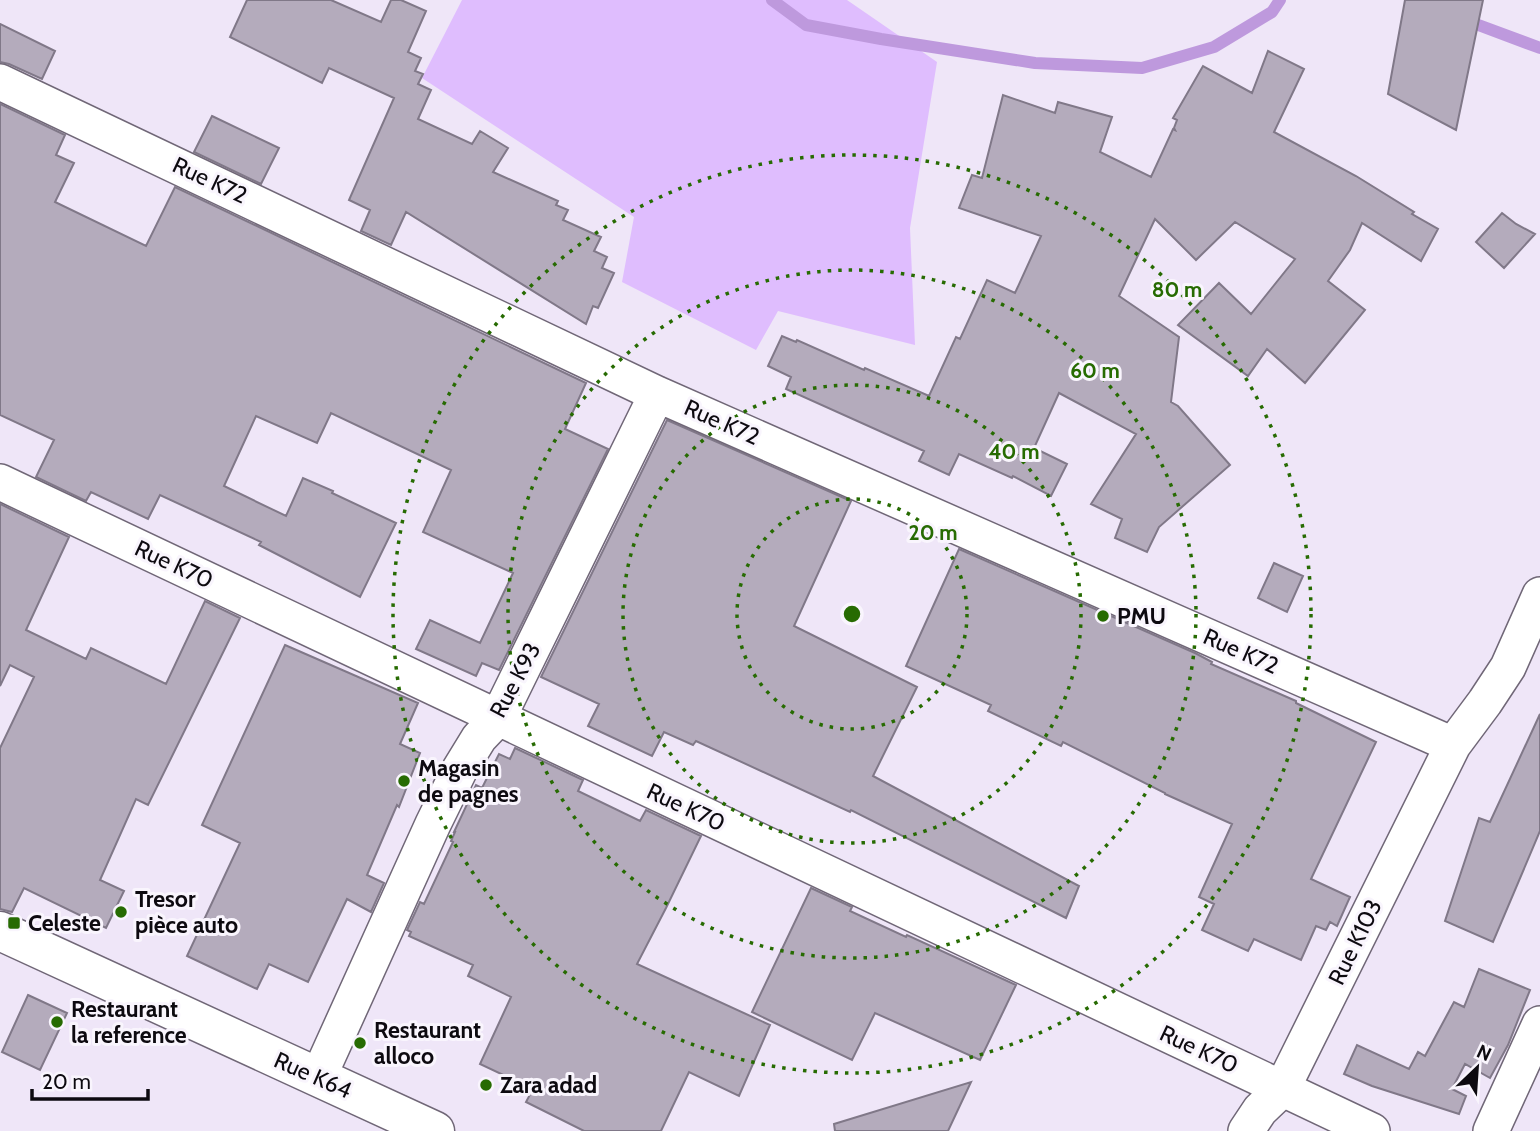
<svg xmlns="http://www.w3.org/2000/svg" width="1540" height="1131" font-family="Cabin,sans-serif">
	<style>
		.green { fill: #dfbdfe }
		.lines { fill: none; stroke-linecap: round; stroke-linejoin: round }
		.stream { stroke: #be99dd; stroke-width: 12 }
		.building { fill: #b4abbc; stroke: #807888; stroke-width: 2 }
		.minor-casing { stroke: #706777; stroke-width: 38 }
		.tertiary-casing { stroke: #706777; stroke-width: 41 }
		.minor { stroke: #fff; stroke-width: 35 }
		.tertiary { stroke: #fff; stroke-width: 38 }
		.ring { fill: none; stroke: #276b02; stroke-width: 3.5; stroke-dasharray: 3.5 7 }
		.poi-dot { fill: #276b02; stroke: #f9f5fd; stroke-width: 2.5 }
		.labels { text-anchor: middle; dominant-baseline: central; stroke-width: 6; stroke-linejoin: round; paint-order: stroke }
		.street-label { font-size: 23px; fill: #0d0a10; stroke: #f9f5fd }
		.poi-label { font-size: 23px; font-weight: bold; fill: #0d0a10; stroke: #f9f5fd; text-anchor: start }
		.centre { fill: #276b02; stroke: #f9f5fd; stroke-width: 3.5 }
		.ring-label { font-size: 21px; text-anchor: middle; font-weight: bold; fill: #276b02; stroke: #f9f5fd; stroke-width: 6; stroke-linejoin: round; paint-order: stroke }
	</style>
	<rect width="100%" height="100%" fill="#efe6f8"/>
	<path class="green" d="M462,0h385l90,62 -27,166 5,117 -137,-34 -22,39 -134,-68 12,-65 -212,-139z"/>
	<g class="lines">
		<path class="stream" d="M772,0l34,25 75,14 154,24 107,5 72,-21 58,-35 8,-12
			M1465,20l75,28"/>
	</g>
	<path class="building" d="M247,0h84l50,22 10,-22h10l25,11 -18,41 13,6 -6,13 8,3 -5,10 13,6 -13,29 54,25 8,-13 28,17 -15,24 65,29 -2,4 12,5 -5,10 38,17 -7,14 13,6 -5,11 12,5 -16,35 -5,-2 -7,18 -180,-112 -15,33 -30,-14 9,-21 -21,-10 45,-102 -65,-30 -7,15 -92,-46z
		M1405,0h78l-27,130 -68,-36z
		M0,24l55,27 -13,28 -33,-15 -9,-2z
		M1268,51l36,18 -30,63 82,44 58,36 -2,2 26,15 -17,32 -59,-38 -12,27 -22,31 37,29 -60,73 -38,-34 -19,27 -70,-51 41,-42 32,31 44,-55 -60,-37 -39,38 -41,-41 -36,77 60,41 -8,65 7,4 52,59 -71,62 -12,25 -32,-14 7,-19 -31,-15 45,-70 -77,-41 -25,55 33,16 -16,32 -38,-20 -1,2 -53,-24 -10,21 -30,-14 5,-10 -138,-62 5,-12 -23,-11 14,-30 14,6 1,-2 67,30 1,-2 64,28 27,-59 4,2 27,-59 28,13 26,-57 -82,-28 13,-33 10,3 21,-83 52,18 3,-11 54,15 -12,35 51,25 22,-48 2,1 -1,-2 3,-8 -4,-2 30,-52 49,27z
		M0,104l65,31 -9,20 18,8 -19,39 91,44 29,-59 411,196 -21,46 43,20 -109,221 -17,-7 -6,13 -60,-27 14,-29 50,23 33,-70 -90,-41 28,-62 -120,-57 -14,30 -61,-27 -32,70 62,30 17,-38 30,13 -1,2 64,30 -36,74 -101,-52 2,-3 -101,-47 -12,24 -57,-27 -5,9 -50,-24 18,-37 -54,-25z
		M212,116l67,32 -18,36 -67,-32z
		M1502,213l14,11 19,10 -31,34 -28,-26z
		M667,420l184,81 -57,125 123,61 -44,89 206,110 -13,32 -215,-108 -1,2 -154,-71 -3,4 -29,-13 -12,24 -64,-30 11,-22 -58,-27z
		M0,504l69,33 -43,93 60,29 5,-11 75,36 39,-83 35,17 -92,187 -12,-6 -36,81 24,11 -18,37 -82,-40 -12,24 -12,-3v-161l34,-71 -24,-12 -10,21z
		M959,549l236,104 17,9 -1,2 85,37v2l80,39 -65,137 39,18 -13,29 -7,-4 -4,8 -10,-4 -15,34 -47,-21 -6,12 -46,-21 12,-26 -15,-7 33,-73 -67,-30v-1l-102,-51 -2,4 -73,-35 3,-6 -85,-39z
		M1274,563l29,13 -16,36 -29,-14z
		M285,645l133,58 -18,41 20,9 -21,54 -2,-2 -30,70 17,8 -13,29 -24,-13 -39,83 -39,-18 -12,25 -70,-33 53,-113 -38,-18z
		M1540,714v117l-47,111 -48,-21 34,-103 11,4z
		M515,748l68,32 -5,11 62,30 6,-11 55,26 -35,72 -29,56 133,61 -31,71 -50,-24 -28,59h-77l-58,-29 7,-13 -53,-25 31,-67 -43,-21 5,-11 -64,-29 2,-4 -4,-2 13,-28 4,2 29,-62 -2,-1 4,-9h-1l22,-47 6,3 17,-34 11,5z
		M811,888l41,19 -2,4 56,26 1,-2 109,50 -36,75 -105,-47 -23,47 -100,-48z
		M1479,969l51,21 -22,55 -18,33 -25,-14 -13,25 14,7 -7,18 -87,-28 -28,-12 13,-29 52,24 9,-17 7,4 29,-54 10,5z
		M28,995l39,18 -27,57 -38,-18z
		M971,1082l-23,49h-113l-1,-7z"/>
	<g class="lines">
		<defs>
			<path id="minor" d="M0,82l657,312 796,351
				M0,482l1372,649
				M318,1078l115,-254 27,-55 19,-31 19,-20 159,-324
				M1246,1131l14,-21 22,-21 171,-344 32,-43 23,-35 32,-72
				M1491,1131l49,-107"/>
			<path id="tertiary" d="M0,931l435,200"/>
		</defs>
		<use href="#minor" class="minor-casing"/>
		<use href="#tertiary" class="tertiary-casing"/>
		<use href="#minor" class="minor"/>
		<use href="#tertiary" class="tertiary"/>
	</g>
	<g class="ring">
		<circle cx="852" cy="614" r="115"/>
		<circle cx="852" cy="614" r="229"/>
		<circle cx="852" cy="614" r="344"/>
		<circle cx="852" cy="614" r="459"/>
	</g>
	<g class="poi-dot">
		<circle cx="1103" cy="616" r="7"/>
		<circle cx="404" cy="781" r="7"/>
		<circle cx="121" cy="912" r="7"/>
		<rect x="7" y="916" width="14" height="14" rx="3.5"/>
		<circle cx="57" cy="1022" r="7"/>
		<circle cx="360" cy="1043" r="7"/>
		<circle cx="486" cy="1085" r="7"/>
	</g>
	<g class="labels">
		<g class="street-label">
			<text transform="translate(210 180) rotate(25)">Rue K72</text>
			<text transform="translate(722 422) rotate(24)">Rue K72</text>
			<text transform="translate(174 564) rotate(25)">Rue K70</text>
			<text transform="translate(1241 651) rotate(24)">Rue K72</text>
			<text transform="translate(515 680) rotate(-62)">Rue K93</text>
			<text transform="translate(686 807) rotate(25)">Rue K70</text>
			<text transform="translate(1355 942) rotate(-64)">Rue K103</text>
			<text transform="translate(1199 1049) rotate(25)">Rue K70</text>
			<text transform="translate(313 1075) rotate(24)">Rue K64</text>
		</g>
		<g class="poi-label">
			<text x="1117" y="616">PMU</text>
			<text x="418" y="768">Magasin<tspan x="418" dy="26">de pagnes</tspan></text>
			<text x="135" y="899">Tresor<tspan x="135" dy="26">pièce auto</tspan></text>
			<text x="28" y="923">Celeste</text>
			<text x="71" y="1009">Restaurant<tspan x="71" dy="26">la reference</tspan></text>
			<text x="374" y="1030">Restaurant<tspan x="374" dy="26">alloco</tspan></text>
			<text x="500" y="1085">Zara adad</text>
		</g>
	</g>
	<circle cx="852" cy="614" r="10" class="centre"/>
	<g class="ring-label">
		<text x="1177" y="297">80 m</text>
		<text x="1095" y="378">60 m</text>
		<text x="1014" y="459">40 m</text>
		<text x="933" y="540">20 m</text>
	</g>
	<g transform="translate(1477 1068) rotate(25)" stroke="#f9f5fd" stroke-width="5" paint-order="stroke">
	<path d="M0-5L12 26L0 18L-12 26Z" fill="#0d0a10"/>
	<text y="-10" font-size="19" font-weight="bold" text-anchor="middle" fill="#0d0a10">N</text>
	</g>
	<path d="M32 1089v10h116v-10" fill="none" stroke="#0d0a10" stroke-width="3.5"/>
	<text x="42" y="1089" font-size="21" fill="#0d0a10" stroke="#f9f5fd" stroke-width="5" paint-order="stroke">20 m</text>
</svg>
